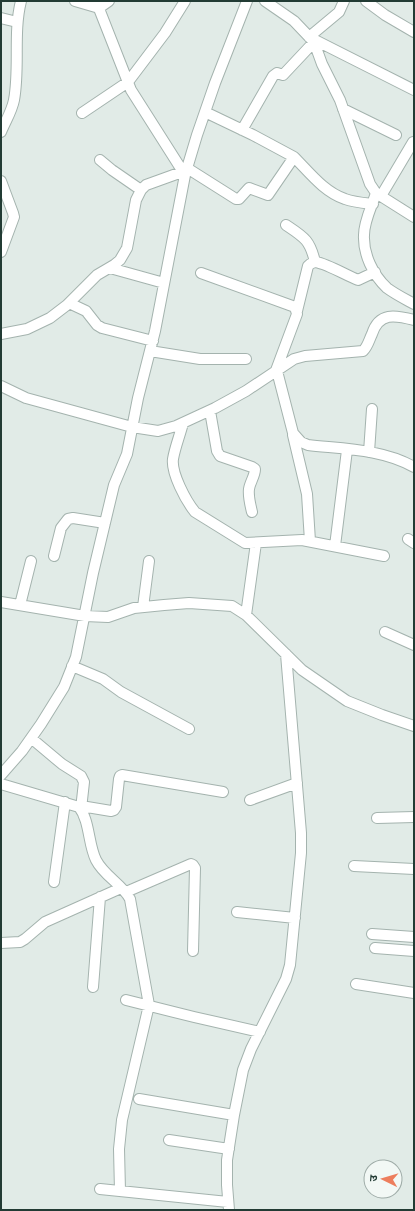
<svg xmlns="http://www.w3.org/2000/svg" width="415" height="1211" font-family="Overpass,'Noto Sans Devanagari',sans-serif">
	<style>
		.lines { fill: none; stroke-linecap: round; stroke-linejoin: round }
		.minor-casing { stroke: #a4b3ae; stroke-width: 12 }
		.minor { stroke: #fff; stroke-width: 10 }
	</style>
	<rect width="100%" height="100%" fill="#e1ebe7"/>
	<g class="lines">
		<defs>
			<path id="minor" d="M75,1l24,7 10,-7
				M96,1l35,89 54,85
				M265,1l29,20 20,21 8,22 18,36 30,84 6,9 38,24
				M344,1l-5,11 -30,25 105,53
				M366,1l19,14 29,17
				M1,18l16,4
				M343,109l53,26
				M82,113l46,-31 37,-49 20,-32
				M242,130l31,-54 4,-3 6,2 31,-33
				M1,132c4,-10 11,-21 13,-32 6,-33 -1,-67 7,-99
				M294,157c15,15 30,35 51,42 8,3 19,4 28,5
				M100,160l12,10 29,20
				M187,168l49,31h3l10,-11 19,7 26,-38 -41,-22 -48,-23
				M1,181l12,32 1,4 -13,35
				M376,193c-4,13 -12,28 -12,42 -1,19 9,40 23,53 8,6 18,11 27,16
				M381,196l32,-54
				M286,225c18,12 24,15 29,37
				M110,268l54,15
				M201,273l94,34 2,7 -22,59
				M69,303l17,8 11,14 5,3 51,13
				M297,311l11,-45c2,-2 4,-4 8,-4 11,2 30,13 42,18l17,-8
				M1,334l26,-5 23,-11 17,-13 30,-30 17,-10 6,-5 7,-12 9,-48 5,-10 5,-5 36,-13
				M150,351l50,8h46
				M277,371l16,62 8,9 7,3c35,4 75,4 106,22
				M1,386l25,12 106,29 26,4 18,-5 39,-18 31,-17 48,-32 11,-3 58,-5c5,-5 6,-11 9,-17 7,-22 23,-19 42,-14
				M210,411l7,40 3,5 32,11 3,2c0,7 -5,13 -6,20 -1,7 1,15 3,23
				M183,423c-3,12 -8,24 -10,36 -2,14 13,42 22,53l50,31 57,-3 82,16
				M293,435l14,59 3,47
				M369,452l3,-43
				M408,539l6,4
				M335,546l12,-96
				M54,556l7,-28 7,-9 5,-1 32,5
				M1,602l84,14 23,1 26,-9 30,-3 25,-2 43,3 14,9 56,55 45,31 35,14 32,11
				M20,605l11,-44
				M143,607l6,-46
				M246,615l10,-72
				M385,632l29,13
				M72,666l31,13 18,13 68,37
				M31,738l31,26 19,12 3,6 -3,27
				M1,775l21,-24 19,-27 23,-37 12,-30 17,-84 21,-88 13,-31 11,-56 17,-67 30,-156 12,-40 18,-52 32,-82
				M1,784l78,23c11,14 9,37 17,53 8,16 26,24 34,39l19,106 -27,115 -3,29 1,42
				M250,800l47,-17
				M81,806l30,5 3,-1 2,-3 3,-28 1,-3 2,-1 101,17
				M377,818l37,-1
				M354,866l60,3
				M54,882l11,-80
				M126,892l65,-28 2,1 2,3 -2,83
				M237,912l58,6
				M372,934l42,3
				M1,943l19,-1 5,-3 20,-17 76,-34
				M375,948l39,3
				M356,984l58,9
				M93,987l7,-90
				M126,1000l68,17 66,15
				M139,1099l95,16
				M169,1140l60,9
				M100,1189l128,13
				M229,1210l-2,-25v-25l7,-45 9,-45 8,-21 35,-70 4,-14 11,-112v-20l-15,-179"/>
		</defs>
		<use href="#minor" class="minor-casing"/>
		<use href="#minor" class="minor"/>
	</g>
	<rect width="415" height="1211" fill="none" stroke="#223b34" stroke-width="4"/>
	<g transform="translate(383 1179) rotate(275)"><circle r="19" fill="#f2f8f5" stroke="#9faca8"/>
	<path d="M0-3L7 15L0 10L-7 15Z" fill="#ed7e5d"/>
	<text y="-6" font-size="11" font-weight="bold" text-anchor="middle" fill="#223b34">उ</text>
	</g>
</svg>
